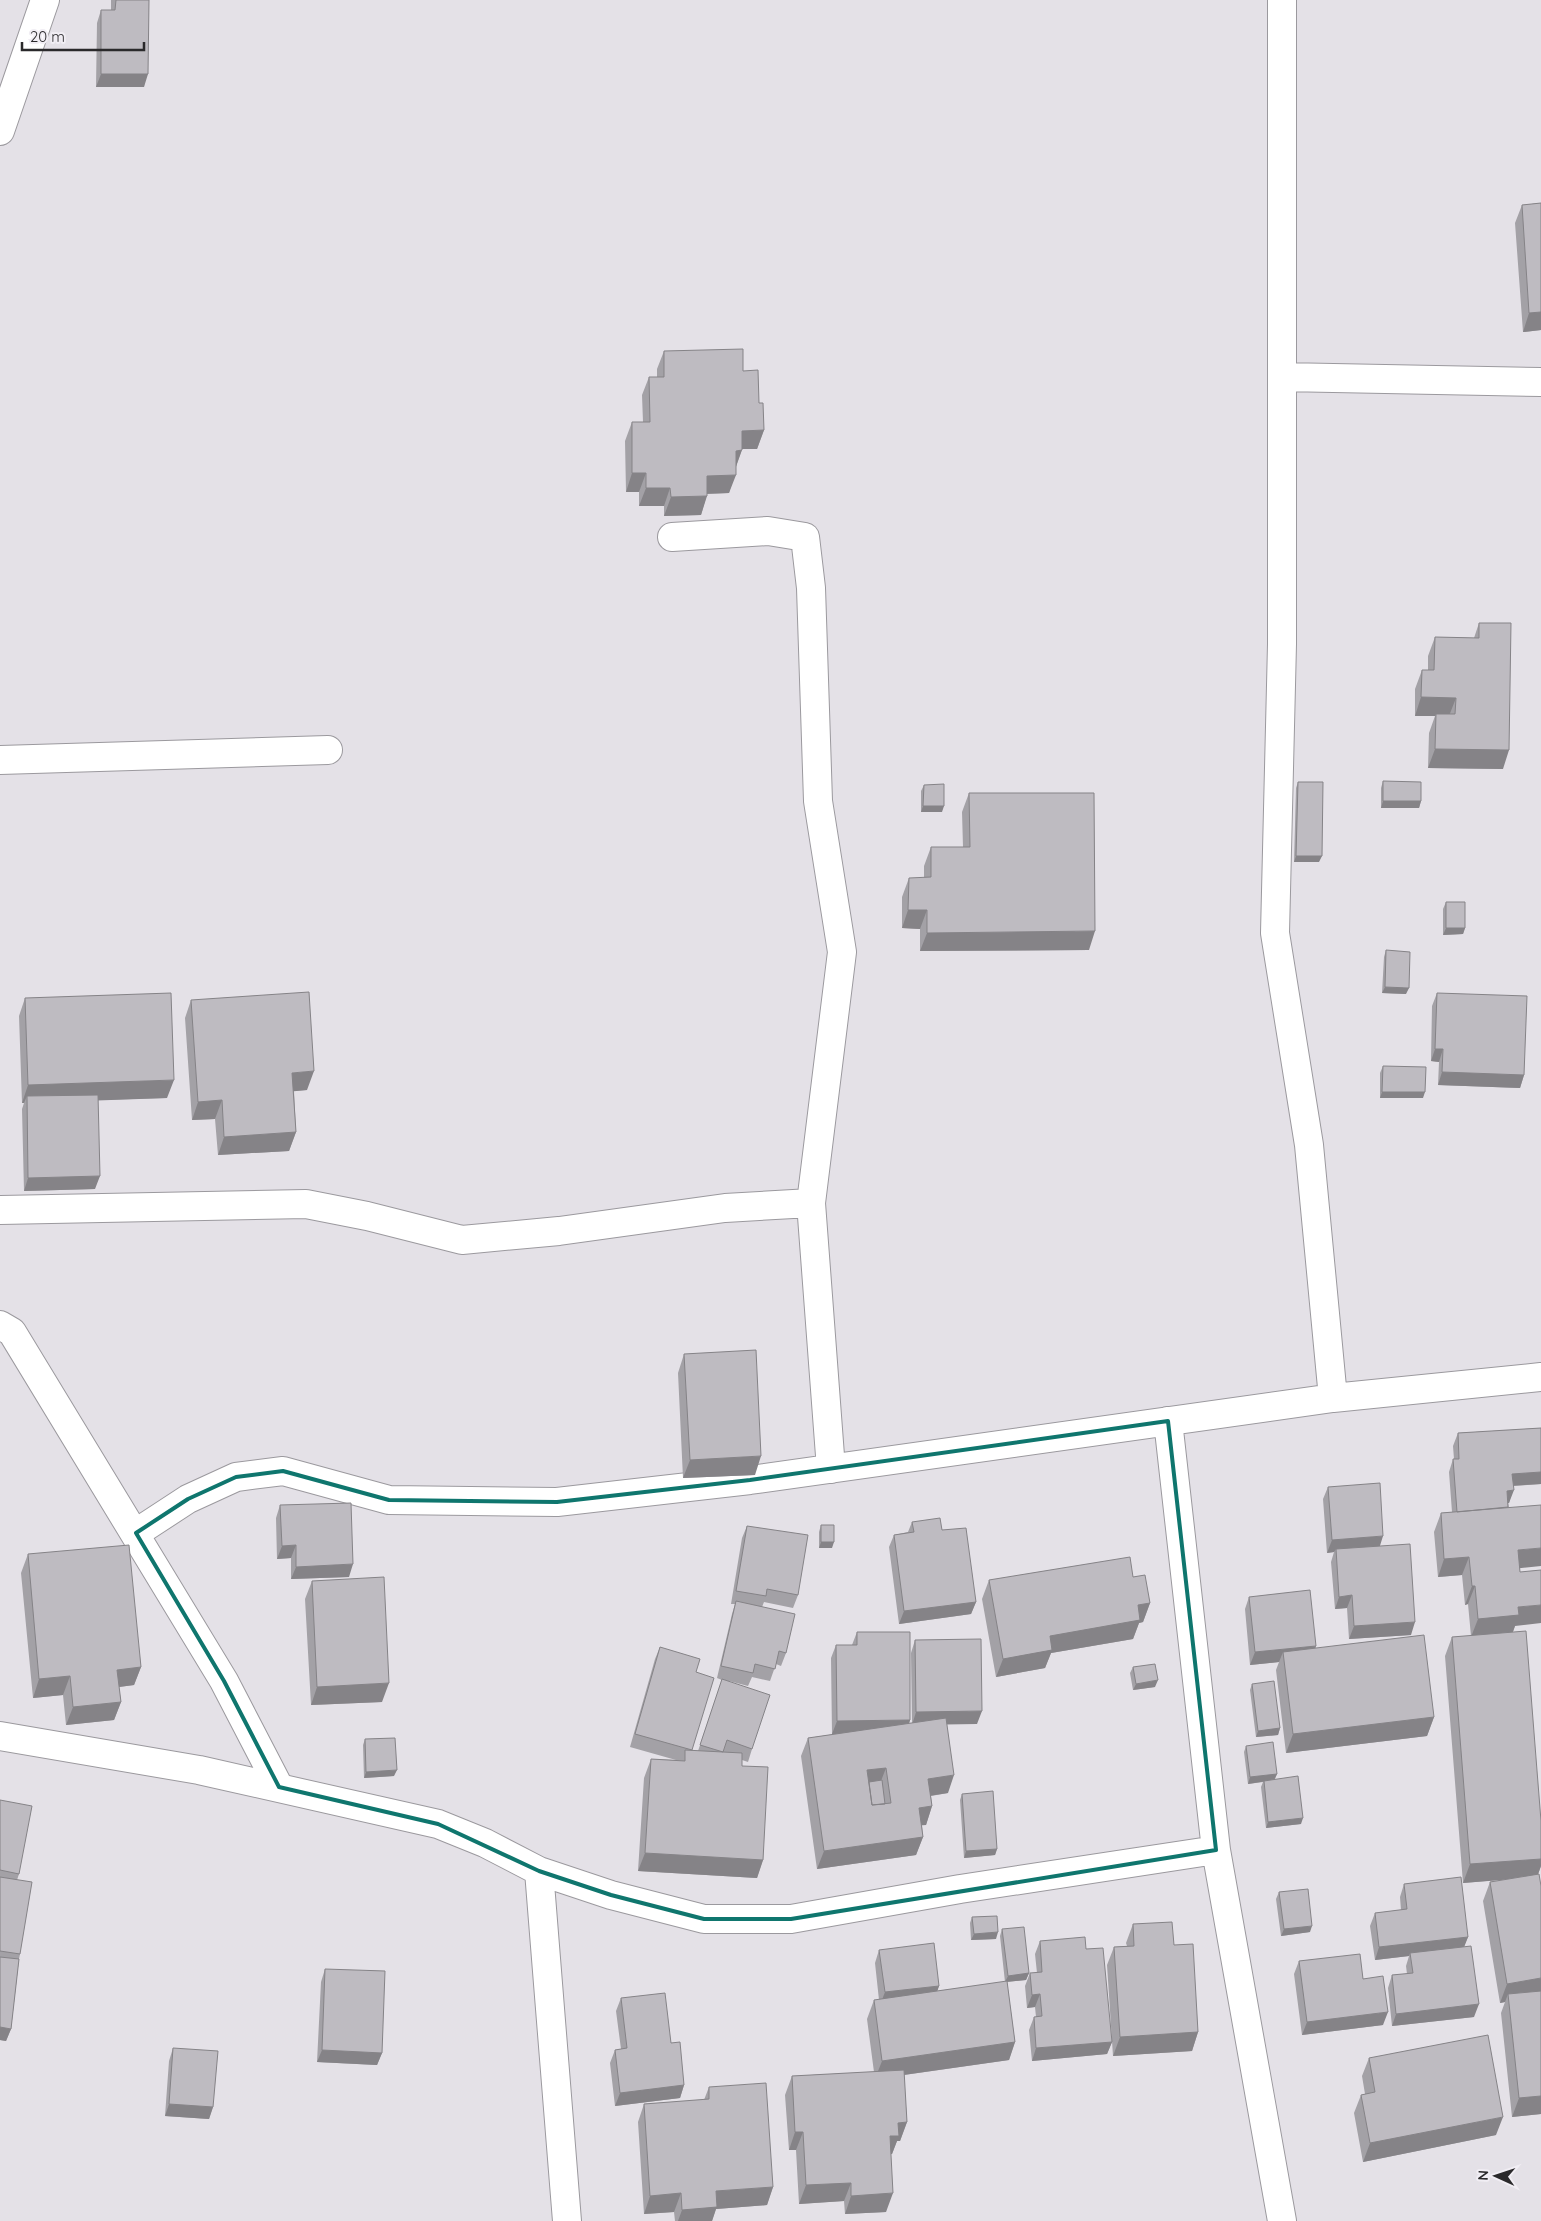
<svg xmlns="http://www.w3.org/2000/svg" width="1541" height="2221" font-family="Quicksand,sans-serif">
	<style>
		.lines { fill: none; stroke-linecap: round; stroke-linejoin: round }
		.street-casing { stroke: #9b999e; stroke-width: 30 }
		.street { stroke: #fff; stroke-width: 28 }
		.wall { fill: #a3a1a6 }
		.shaded-wall { fill: #858387 }
		.building { fill: #bebbc1; stroke: #858387; fill-rule: evenodd }
		.marked { fill: none; stroke: #0f766e; stroke-width: 4; stroke-linejoin: round }
	</style>
	<rect width="100%" height="100%" fill="#e4e1e7"/>
	<g class="lines">
		<defs>
			<path id="street" d="M1282,0v644l-7,289 34,212 24,253
				M0,131l45,-131
				M1282,377l259,5
				M672,537l96,-6 37,6 6,51 7,213 24,151 -31,251 20,266
				M0,760l328,-10
				M0,1210l306,-6 61,12 95,24 97,-9 166,-23 86,-5
				M0,1325l12,7 212,349 55,106
				M1168,1421l48,429 66,371
				M136,1533l52,-34 48,-22 47,-6 106,29 168,2 193,-22 583,-82 208,-21
				M0,1736l199,34 239,54 47,19 54,28 72,24 93,24h87l169,-30 256,-39
				M539,1871l28,350"/>
		</defs>
		<use href="#street" class="street-casing"/>
		<use href="#street" class="street"/>
	</g>
	<path class="wall" d="M111,0h38l-5,87h-48l1,-64 4,-13h10z
		M1541,203v127l-18,2 -8,-109 7,-18z
		M664,351l79,20 16,32 5,27 -7,19h-15l-6,18 -7,26 -22,1 -6,21 -37,1v-10h-25v-14h-13l-1,-51 7,-19h11l-1,-27 7,-18h8v-8z
		M1479,623l24,146 -75,-1 1,-35 6,-17h-20v-27l7,-19h6v-14l7,-19 39,1z
		M1383,781l38,20 -2,7h-38v-20z
		M1298,782l21,80h-25l2,-74z
		M924,785l18,27h-21v-21z
		M969,793l120,157 -169,1v-22l-18,-1v-31l7,-19h15v-12l7,-19h32l-1,-35z
		M1446,902l19,26 -2,6 -20,1v-26z
		M1386,950l20,44 -24,-1 2,-36z
		M1437,993l87,82 -4,13 -82,-3 1,-23 -8,-1 1,-55z
		M25,998l142,100 -69,2 -3,89 -71,2 -2,-82 2,-6h-2l-3,-87z
		M191,1000l116,90 -13,1 2,41 -7,19 -71,4 -3,-36 -23,1 -7,-102z
		M1383,1066l40,32h-43v-25z
		M684,1354l71,121 -72,3 -5,-105z
		M1541,1428v56l-28,2 -4,17h-1l12,65 -5,58 -2,6 28,234 -3,8 3,240 -29,3 -11,-104 4,-11 -5,1 -17,-102 7,-19 20,-3 -47,4 -18,-227 7,-19 19,-1 -3,-32 -3,1 -3,-30 -24,2 -4,-45 7,-19 11,-1 -3,-40 4,-13h1l-1,-13 5,-13z
		M1328,1487l52,59 31,89 -62,4 -2,-31 -12,1 -4,-47 3,-10 -7,1 -4,-54z
		M280,1505l69,72 -58,2v-21l-14,1 -1,-41z
		M912,1522l30,8 34,72 -5,12 -72,10 -10,-77 5,-12 14,-3z
		M821,1525l11,23h-13v-16z
		M747,1526l51,69 -5,13 -29,-6 -2,5 24,46 -5,13 -5,-2 -6,17 -18,-4 -4,9 -19,-5 23,68 -4,13 -6,-2v6l21,94 -6,18 -119,-7 6,-93 7,-19 25,1 -46,-13 25,-88 5,-12 36,25 -4,78 6,1 24,-71 -5,-2 15,-64 3,-10h-4l11,-66z
		M28,1554l113,113 -7,18 -15,2 2,15 -7,18 -48,5 -3,-30 -30,3 -12,-125z
		M1133,1577l17,26 -7,19 -4,1 -6,16 -82,14 -6,15 -49,9 -14,-78 7,-19z
		M312,1581l70,121 -71,3 -6,-106z
		M1249,1597l67,51 118,69 -7,19 -141,17 -10,-83 3,-8 -29,3 -5,-56z
		M857,1632l53,88 -1,4 3,-1 -1,-70 4,-13 62,84h-30l1,69 -17,3 1,10 -6,19h-4l1,12 -7,18 -99,14 -16,-113 7,-18 27,-4h-3l-1,-76 5,-13h16z
		M1133,1667l22,20 -22,3 -3,-17z
		M1252,1684l28,44 -2,7 -22,2 -6,-47z
		M365,1739l29,37 -30,2 -1,-33z
		M1246,1746l31,28 -2,5 26,45 -35,4 -5,-41 2,-5 -15,2 -4,-32z
		M962,1794l35,55 -2,6 -31,3 -4,-58z
		M0,1800l19,74 -2,6 3,74 -1,5 -8,70 -5,12 -6,-1z
		M1404,1884l64,53 -4,9 10,71 -82,9 -4,-38 4,-13 15,-1 -1,-8 3,-10 -34,4 -5,-34 5,-13 26,-3 -1,-13z
		M1279,1892l31,40 -29,4 -5,-37z
		M972,1917l24,22 -25,1 -1,-17z
		M1133,1924l41,21 24,87 -6,19 -79,5 -6,-91 7,-18 13,-1 -1,-3z
		M1002,1929l27,44 -3,7 -19,2 8,60 -6,18 -105,15 3,47 -7,19h-3l-5,13h-1l-5,58 -41,2 -1,-13 -45,3 -3,-54h-7l-4,-55 7,-19 82,-4 -7,-53 7,-19h5l-4,-37 4,-13 60,36 -2,5 68,-9 -5,-46z
		M1040,1941l46,8 26,93 -5,12 -75,7 -3,-31 5,-13h2l-1,-10 -8,1 -2,-22 5,-13h7l-2,-19z
		M1299,1961l64,18 20,46 -81,10 -8,-61z
		M325,1969l57,84 -5,12 -60,-3 4,-80z
		M621,1998l50,45 13,42 -4,13 -65,8 -5,-43 5,-13 6,-1 -5,-38z
		M173,2048l40,59 -4,12 -44,-3 4,-55z
		M1369,2058l127,77 -133,27 -9,-49 7,-18 4,-1 -3,-18z
		M709,2087l64,100 -6,18 -51,4 -4,12h-37l-1,-9 -30,2 -6,-92 6,-18 60,-4z"/>
	<path class="shaded-wall" d="M101,74h47l-4,13h-48z
		M1541,312v18l-18,2 6,-19z
		M764,430l-7,19h-22l7,-18z
		M742,450l-7,19 1,-18z
		M632,473h14l-7,19h-13z
		M736,475l-7,18 -29,1 7,-18z
		M646,488h24l-6,18h-25z
		M707,496l-6,19 -37,1 7,-19z
		M1421,697l35,1 -7,18 -13,-2 -1,2h-20z
		M1435,749l74,1 -6,19 -75,-1z
		M1383,801h38l-2,7h-38z
		M923,806h21l-2,6h-21z
		M1296,856h26l-3,6h-25z
		M908,910h19l-7,19 -18,-1z
		M1446,928h19l-2,6 -20,1z
		M1095,931l-6,19 -169,1 7,-18z
		M1385,987l24,1 -3,6 -24,-1z
		M1435,1049h8l-4,13 -8,-1z
		M314,1071l-7,19 -21,2 6,-19z
		M1442,1072l82,3 -4,13 -82,-3z
		M174,1080l-7,18 -140,5v-7l-3,7h-2l6,-18z
		M1382,1092h43l-2,6h-43z
		M222,1100l-7,19 -23,1 6,-18z
		M296,1132l-7,19 -71,4 6,-18z
		M100,1176l-5,13 -71,2 4,-13z
		M761,1456l-6,19 -72,3 7,-18z
		M1541,1472v12l-33,2 4,-12z
		M1514,1490l-5,13h-6l4,-12z
		M1383,1536l-4,13h-43l-2,3 -7,1 5,-13z
		M821,1542h13l-2,6h-13z
		M296,1545l-5,13 -14,1 5,-13z
		M1541,1548v18l-29,3 6,-19z
		M1469,1557l-7,18 -24,2 6,-18z
		M353,1564l-4,13 -58,2 5,-12z
		M1472,1586h3l-7,18 -3,1z
		M1352,1595l-5,13 -12,1 4,-12z
		M976,1602l-5,12 -72,10 5,-13z
		M1150,1603l-7,19 -4,1 -6,16 -82,14 -6,15 -49,9 7,-18 47,-23 88,-31z
		M1541,1605v18l-26,3 -3,8 -41,3 7,-18 40,-12z
		M1415,1622l-4,13 -62,4 5,-13z
		M1316,1646l-4,13 -29,-7 -4,10 -29,3 5,-13z
		M141,1667l-7,18 -23,3 6,-18z
		M70,1676l-7,19 -30,3 6,-19z
		M1158,1680l-3,7 -22,3 3,-6z
		M389,1683l-7,19 -71,3 6,-18z
		M121,1702l-7,18 -48,5 7,-18z
		M982,1711l-5,13 -65,1 4,-13z
		M1434,1717l-7,19 -141,17 7,-19z
		M910,1720l-4,13 -74,1 5,-13z
		M1280,1728l-2,7 -22,2 2,-6z
		M886,1768l-7,18 -16,-4 4,-12z
		M397,1770l-3,6 -30,2 2,-6z
		M1277,1774l-3,6 -26,4 2,-7z
		M954,1775l-6,18 -26,4 6,-18z
		M932,1806l-6,19 -13,1 6,-18z
		M1303,1818l-2,6 -35,4 2,-6z
		M923,1837l-7,18 -99,14 7,-18z
		M997,1849l-2,6 -31,3 2,-7z
		M645,1853l118,7 -6,18 -119,-7z
		M1541,1859v7l-4,11 -74,6 7,-19z
		M1312,1926l-2,6 -29,4 3,-7z
		M998,1932l-2,7 -25,1 3,-6z
		M1468,1937l-5,13 -53,3 -1,3 -34,4 4,-13z
		M1029,1973l-3,7 -21,2 3,-6z
		M1541,1978v18l-33,-2 -3,8 -5,1 7,-19z
		M939,1986l-4,12 -55,7 5,-13z
		M1040,1994l-5,13 -8,1 5,-13z
		M1479,2004l-5,13 -82,9 4,-12z
		M1388,2012l-5,13 -81,10 5,-13z
		M0,2027l11,2 -5,12 -6,-1z
		M1198,2032l-6,19 -79,5 7,-19z
		M1015,2042l-6,18 -134,19 7,-18z
		M1112,2042l-5,12 -75,7 4,-13z
		M322,2050l60,3 -5,12 -60,-3z
		M684,2085l-4,13 -65,8 5,-13z
		M1541,2096v18l-29,3 7,-19z
		M169,2104l44,3 -4,12 -44,-3z
		M1503,2117l-7,18 -133,27 7,-19z
		M907,2122l-7,19h-3l-5,13 -9,1 7,-19 8,-13z
		M795,2132h8l-7,18h-7z
		M851,2183l-7,18 -45,3 7,-19z
		M773,2187l-6,18 -51,4 -4,12h-34l4,-11 34,-19z
		M681,2193l-7,19 -30,2 6,-18z
		M893,2193l-7,19 -41,2 6,-18z"/>
	<path class="building" d="M116,0h33l-1,74h-47v-64h14z
		M1541,203v109l-12,1 -7,-108z
		M743,349v22l15,-1 1,33h4l1,27 -22,1v19l-6,1v24l-29,1v20l-36,1 -1,-9h-24v-15h-14v-51h18l-1,-45h15v-26z
		M1479,623h32l-2,127 -74,-1 1,-35h19l1,-16 -35,-1 1,-27h12l1,-33 44,1z
		M1383,781l38,1v19h-38z
		M1298,782h25l-1,74h-26z
		M944,784v22h-21l1,-21z
		M969,793h125l1,138 -168,2v-23h-19l1,-32 22,-1v-30h39z
		M1446,902h19v26h-19z
		M1386,950l24,2 -1,36 -24,-1z
		M309,992l5,79 -22,2 4,59 -72,5 -2,-37 -24,2 -7,-102z
		M171,993l3,87 -146,5 -3,-87z
		M1437,993l90,3 -3,79 -82,-3 1,-23h-8z
		M1383,1066l43,1 -1,25h-43z
		M98,1095l2,81 -72,2 -1,-82z
		M756,1350l5,106 -71,4 -6,-106z
		M1541,1428v44l-29,2 2,16 -7,1 1,16 -51,5 -4,-53h6l-1,-26z
		M1380,1483l3,53 -51,4 -4,-53z
		M351,1503l2,61 -57,3v-22l-14,1 -2,-41z
		M1541,1505v43l-23,2 2,22 21,-2v35l-23,2 1,8 -41,4 -3,-33h-3l-3,-29 -25,2 -3,-46z
		M940,1518l2,12 24,-2 10,74 -72,9 -10,-76 20,-3 -2,-10z
		M821,1525h13v17h-13z
		M747,1526l61,9 -10,60 -31,-6 -1,7 -30,-5z
		M1410,1544l5,78 -61,4 -2,-31 -13,2 -3,-48z
		M129,1545l12,122 -24,3 4,32 -48,5 -3,-31 -31,3 -11,-125z
		M1130,1557l3,20 12,-2 5,28 -12,2 2,15 -90,16 2,14 -49,9 -14,-79z
		M384,1577l5,106 -72,4 -5,-106z
		M1310,1590l6,56 -61,6 -6,-55z
		M736,1601l59,13 -9,39 -7,-2 -4,18 -20,-5 -2,9 -32,-7z
		M1526,1631l15,190v38l-71,5 -18,-227z
		M857,1632h53v88l-73,1 -1,-76h21z
		M1424,1635l10,82 -141,17 -10,-82z
		M981,1639l1,72 -66,1 -1,-72z
		M660,1647l40,12 -4,13 18,6 -22,72 -57,-16z
		M1155,1664l3,16 -22,4 -3,-17z
		M722,1679l48,16 -18,54 -25,-9 -4,12 -23,-7z
		M1274,1681l6,47 -22,3 -6,-47z
		M946,1718l8,57 -26,4 4,27 -13,2 4,29 -99,14 -16,-113zM886,1768l5,35 -19,2 -5,-35z
		M395,1738l2,32 -31,2 -1,-33z
		M1273,1742l4,32 -27,3 -4,-31z
		M685,1750l57,3v13l26,1 -5,93 -118,-7 6,-94 34,2z
		M1298,1776l5,42 -35,4 -4,-41z
		M882,1780l3,24 -13,1 -3,-23z
		M993,1791l4,58 -31,2 -4,-57z
		M0,1800l32,6 -13,68 -19,-4z
		M1539,1874l2,12v92l-34,6 -17,-102z
		M0,1877l32,5 -12,72 -20,-3z
		M1461,1877l7,60 -89,10 -4,-34 32,-4 -3,-25z
		M1308,1889l4,37 -28,3 -5,-37z
		M997,1916l1,16 -24,2 -2,-17z
		M1172,1922l2,23 19,-1 5,88 -78,5 -6,-90 20,-1 -1,-22z
		M1024,1927l5,46 -21,3 -6,-47z
		M1085,1937l1,12 17,-1 9,94 -76,6 -2,-31 8,-1 -2,-22 -8,1 -2,-22 12,-1 -2,-31z
		M934,1943l5,43 -54,6 -6,-42z
		M1471,1946l8,58 -83,10 -4,-39 21,-2 -3,-20z
		M1360,1954l3,25 20,-3 5,36 -81,10 -8,-61z
		M0,1957l19,2 -8,70 -11,-2z
		M325,1969l60,2 -3,82 -60,-3z
		M1007,1981l8,61 -133,19 -8,-61z
		M1541,1991v105l-22,2 -11,-104z
		M665,1993l6,50 9,-1 4,43 -64,8 -5,-43 12,-2 -6,-50z
		M1488,2035l15,82 -133,26 -9,-48 14,-3 -6,-34z
		M173,2048l45,3 -5,56 -44,-3z
		M904,2070l3,52 -9,1 1,13h-9l3,57 -42,3v-13l-45,2 -3,-53h-8l-3,-56z
		M766,2083l7,104 -57,4 1,16 -35,3 -1,-17 -31,3 -6,-92 65,-5v-12z"/>
	<path class="marked" d="M1168,1421l48,429 -425,69h-87l-93,-24 -72,-24 -101,-47 -159,-37 -55,-106 -88,-148 52,-34 48,-22 47,-6 106,29 168,2 193,-22z"/>
	<g transform="translate(1496 2176) rotate(273)" stroke="#f1eef4" stroke-width="4" paint-order="stroke">
	<path d="M0-4L9 19L0 12L-9 19Z" fill="#2a292b"/>
	<text y="-8" font-size="14" font-weight="bold" text-anchor="middle" fill="#2a292b">N</text>
	</g>
	<path d="M22 42v8h122v-8" fill="none" stroke="#2a292b" stroke-width="2.5"/>
	<text x="30" y="42" font-size="15" fill="#2a292b" stroke="#f1eef4" stroke-width="4" paint-order="stroke">20 m</text>
</svg>
